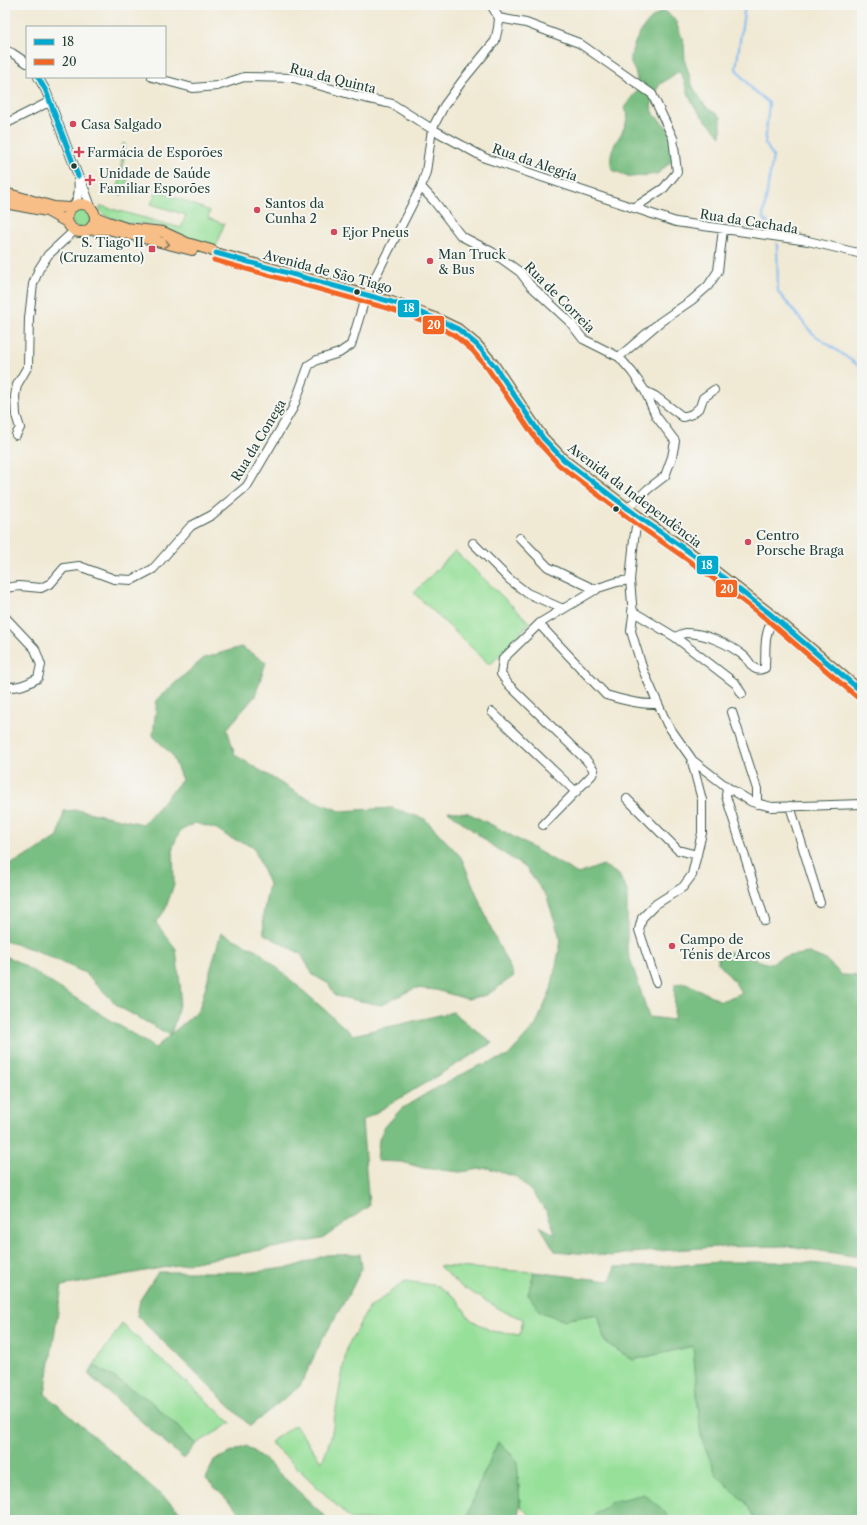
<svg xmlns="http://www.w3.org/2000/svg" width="867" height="1525" font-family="'Libre Caslon Text',serif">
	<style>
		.green { fill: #97e09a; stroke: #5b8e67 }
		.forest { fill: #79be82; stroke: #4c7e5b }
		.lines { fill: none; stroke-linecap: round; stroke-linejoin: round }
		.stream { stroke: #82bbf3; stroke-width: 2 }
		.minor-casing { stroke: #3e574c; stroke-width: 10 }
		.major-casing { stroke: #3e574c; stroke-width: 12 }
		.minor { stroke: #fff; stroke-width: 8 }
		.major { stroke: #f7be87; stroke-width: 10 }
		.bus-1-casing { stroke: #f6f6f2; stroke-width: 8 }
		.bus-2-casing { stroke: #f6f6f2; stroke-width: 8 }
		.bus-1 { stroke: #00a9ce; stroke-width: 5 }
		.bus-2 { stroke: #f26522; stroke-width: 5 }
		.oneway { stroke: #807759 }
		.poi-dot { fill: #d1495b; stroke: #f6f6f2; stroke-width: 1.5 }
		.bus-dot { fill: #1f3d34; stroke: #f6f6f2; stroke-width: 1.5 }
		.labels { text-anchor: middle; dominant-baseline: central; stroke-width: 4; stroke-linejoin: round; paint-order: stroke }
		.street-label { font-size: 13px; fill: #1f3d34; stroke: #f6f6f2 }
		.poi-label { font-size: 13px; fill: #1f3d34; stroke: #f6f6f2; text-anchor: start }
		.line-badge { stroke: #f6f6f2; stroke-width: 1.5 }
		.badge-label { font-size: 11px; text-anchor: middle; font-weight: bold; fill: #fff }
	</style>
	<rect width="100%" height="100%" fill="#f6f6f2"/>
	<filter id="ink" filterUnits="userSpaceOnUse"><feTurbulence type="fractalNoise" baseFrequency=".025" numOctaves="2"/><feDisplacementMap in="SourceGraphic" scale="8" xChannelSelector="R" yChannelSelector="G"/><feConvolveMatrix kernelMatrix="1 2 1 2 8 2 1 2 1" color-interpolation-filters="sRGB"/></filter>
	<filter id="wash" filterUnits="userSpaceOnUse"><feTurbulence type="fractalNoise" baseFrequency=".012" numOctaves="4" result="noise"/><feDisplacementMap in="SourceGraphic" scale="16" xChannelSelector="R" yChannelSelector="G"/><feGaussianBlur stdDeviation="0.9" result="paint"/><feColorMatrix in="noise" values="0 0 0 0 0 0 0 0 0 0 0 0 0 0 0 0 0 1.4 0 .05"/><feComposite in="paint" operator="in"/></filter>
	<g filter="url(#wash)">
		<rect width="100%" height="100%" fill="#f0e9d4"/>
		<path class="green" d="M123,143l2,1 -3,33 6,3 -6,15 -7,-2 5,-12z
			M157,190l53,21 -2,7 16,6 -8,23 -25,-7 -30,-13 -19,-3h-12l-25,-8 -4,-4 -1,-4 1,-2 80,22 5,-13 -35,-11z
			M71 218a10 10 0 1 1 20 0a10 10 0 1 1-20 0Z
			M455,551l75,72 -40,42 -76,-72z
			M439,1266l95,6 -6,23 35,25 35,-6 7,28 28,18 60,-14 8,92 38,59 6,4 10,19h-85l-7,-10 -52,-8 -23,18h-54l-12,-12 -2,-4 -3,-44 -19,-18 -23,51 -8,27h-115l-82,-78 25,-17 27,37 9,-25 16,-90 21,-38 37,-28 34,5 18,13 13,20 21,12 29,4 3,-16 -18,-7 -46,-27z
			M122,1324l109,99 -35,21 -47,-44 -55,-35z"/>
		<path class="forest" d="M665,11l10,9 9,23 1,19 8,25 12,19 16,11v19c-10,-10 -22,-21 -29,-34 -5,-9 -6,-21 -13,-31l-20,14 -8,21 3,8 21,22 4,19 -22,19 -26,3 -19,-7c-5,-22 5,-26 13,-44 1,-3 2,-8 3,-12l-4,-6 7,-10 7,-8c0,-5 -1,-11 -2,-16 -1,-4 -4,-7 -5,-11 -3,-16 18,-50 34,-52z
			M241,647l25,15 -11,34 -28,33 8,26 67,41 38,15 52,-3 33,11 36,38 34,81 19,38 -27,19 -20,4 -31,-9 -21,-2 -34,17 -46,-9 -6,-12 -16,-9 -12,-21 -37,-20 -1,-19 6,-31 -16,-38 -23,-8 -13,-9 -22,-6 -15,8 -7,15 1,38 -9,26 -9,13 20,26 5,45 -5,24 -5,16 28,-24 22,-77 36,17 96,85 100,-23 39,31 -130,78 7,85 -47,33 -260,47 -17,108 145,126h-185v-564l13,6 137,86 15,-13 -51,-28 -34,-34 -50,-23 -30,-9v-74l24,-12 29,-18 6,-26 14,-1 65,14 39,-44 -10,-25 -19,-19 4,-37 47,-41z
			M448,811l20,2 30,15 80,46 25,-9 16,10 8,16v58l22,68 25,3 1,-36 11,-1 35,18 21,-8 -10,-14 -14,-16v-9l11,-2 41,12 12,-7 27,-4 17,7 16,15 20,1v280h-9l-64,-10 -73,1 -86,6 -18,3 -57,-5 -15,-25 16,9 -9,-23 -16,-21 -15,-14 -28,-9 -28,4 -37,-4 -21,-6 -25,-1 2,-22 5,-11 17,-19 28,-17 47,-25 32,-11 28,-31 15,-36 10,-48 -14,-44 -22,-30 -31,-20z
			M360,1254l2,14 -12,24 -29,50 -21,44 -50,40 -113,-110 3,-16 18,-28h95l40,-5 33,-12z
			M718,1262h84l60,7v251l-4,-6 -8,6h-95l-10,-19 -6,-4 -23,-23 -15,-36 -8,-92 -60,14 -28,-18 -7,-28 -35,6 -23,-8 -12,-18 6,-22 76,9 5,-14 58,-1z
			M94,1365l55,35 47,44 -12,15 -95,-84z
			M498,1442l19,18 3,44 -3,16h-50l8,-27z
			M246,1446l18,13 65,61h-81l-42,-41 8,-19z
			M644,1494l19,16 7,10h-82l23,-18z"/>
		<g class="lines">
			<path class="stream" d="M745,5l-9,64 17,21 16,13 -4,40 8,13 -10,61 12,16
				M777,244l1,48 34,41 50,35"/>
		</g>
	</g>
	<g filter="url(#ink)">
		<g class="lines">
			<defs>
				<path id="minor" d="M491,5l8,13
					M499,18l27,5 53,20 73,51 21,44 4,34 -13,16 -30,20
					M5,50l7,3 15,10
					M38,77l8,14 32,85c1,10 2,20 -4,29
					M152,77l41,11 24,-2 27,-9 50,1 62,18 36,8 40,25 53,29 191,64 132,19 54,13
					M5,124l44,-22
					M81,180l10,27
					M421,187l13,14 27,35 31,16 28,20 10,13 40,37 13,17 36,18 13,15 13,19 11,25 19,25 -3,16 -7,19 -17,13 -20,19
					M619,357l41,-35 32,-22 16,-14 10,-15 5,-42
					M645,391l10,5 28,21 9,-3 8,-7 3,-9 11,-8
					M16,435l4,-7 -4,-13 -1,-19 2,-11 11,-19 1,-48 4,-34 6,-15 9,-14 26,-24
					M639,517l-2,4 -3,18 -4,41 3,35 -2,16 12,39 24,54 24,34 11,42v33l-10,42 -9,12 -27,17 -14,14 -3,12 17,52
					M520,538l28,29 48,23
					M473,543l36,36 18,14 36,16
					M5,588l14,-2 22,2 10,-5 13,-15 15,-2 35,13 18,1 21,-11 38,-43 21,-11 35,-29 46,-78 16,-43 8,-5 22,-7 12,-8 15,-50 55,-108 5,-15 6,-43 12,-23 19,-26 32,-39 3,-13 1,-10
					M632,611l43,26 61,47 6,10
					M5,617l30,32 6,16 -3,13c-11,6 -21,11 -33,8
					M539,624l67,71c16,5 35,10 52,9
					M675,637c3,-1 8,-4 11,-4 19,0 43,11 58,23 4,3 6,9 10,12 4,3 7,2 11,0 1,-21 -2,-32 9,-51
					M492,712l84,80
					M732,712l25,77v15
					M692,760l35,27 25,15 20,5 90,-3
					M727,787l-1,9 39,125
					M627,799l51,51 19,5
					M790,806l30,97
					M543,825l49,-50 2,-5 -7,-9 -79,-77 -7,-10 2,-15 37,-36 58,-35 19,-6 13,-2"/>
				<path id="major" d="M5,193l49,14 16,1
					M5,203l42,8 20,11
					M67 218a14 14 0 1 1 28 0a14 14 0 1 1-28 0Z
					M95,217l13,5 18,6 37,4 24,11 24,7 5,3 176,49 43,16 23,11 19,16 17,20 49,73 21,22 75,57 67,47 63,49 93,79
					M88,230l11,-1h9l84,21"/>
			</defs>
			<use href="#minor" class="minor-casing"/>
			<use href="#major" class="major-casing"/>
			<use href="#minor" class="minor"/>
			<use href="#major" class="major"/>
			<defs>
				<path id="bus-1" d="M38,77l8,14 32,85
					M216,253l176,49 43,16 23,11 19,16 17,20 49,73 21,22 75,57 67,47 63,49 93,79"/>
				<path id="bus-2" d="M214,260l176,49 42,15 22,11 18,15 16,19 50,73 21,23 76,58 67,47 63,48 92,79"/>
			</defs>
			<use href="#bus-1" class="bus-1-casing"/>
			<use href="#bus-2" class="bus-2-casing"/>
			<use href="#bus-1" class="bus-1"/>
			<use href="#bus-2" class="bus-2"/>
		</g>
		<defs><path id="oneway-chevron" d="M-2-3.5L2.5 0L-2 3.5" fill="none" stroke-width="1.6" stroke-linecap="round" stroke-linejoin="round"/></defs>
		<use class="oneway" href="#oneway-chevron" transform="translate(167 244) rotate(14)"/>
	</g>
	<g class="poi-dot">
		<circle cx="73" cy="124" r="4"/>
		<path d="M77 146h4v4h4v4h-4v4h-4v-4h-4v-4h4z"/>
		<path d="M88 174h4v4h4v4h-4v4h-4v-4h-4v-4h4z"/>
		<circle cx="257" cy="210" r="4"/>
		<circle cx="334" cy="232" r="4"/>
		<rect x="148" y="245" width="8" height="8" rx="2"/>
		<circle cx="430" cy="261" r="4"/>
		<circle cx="748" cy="542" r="4"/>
		<circle cx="672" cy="946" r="4"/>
	</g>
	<g class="bus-dot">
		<circle cx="74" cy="166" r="3.5"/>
		<circle cx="357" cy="292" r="3.5"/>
		<circle cx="616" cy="509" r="3.5"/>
	</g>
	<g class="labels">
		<g class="street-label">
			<text transform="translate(333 78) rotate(14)">Rua da Quinta</text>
			<text transform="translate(535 162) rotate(19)">Rua da Alegría</text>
			<text transform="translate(749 221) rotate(9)">Rua da Cachada</text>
			<text transform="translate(328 271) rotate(15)">Avenida de São Tiago</text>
			<text transform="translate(560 297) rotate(45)">Rua de Correia</text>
			<text transform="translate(258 440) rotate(-59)">Rua da Conega</text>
			<text transform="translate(635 495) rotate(37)">Avenida da Independência</text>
		</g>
		<g class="poi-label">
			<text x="81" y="124">Casa Salgado</text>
			<text x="87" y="152">Farmácia de Esporões</text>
			<text x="99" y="173">Unidade de Saúde<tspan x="99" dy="15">Familiar Esporões</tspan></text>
			<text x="265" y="203">Santos da<tspan x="265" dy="15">Cunha 2</tspan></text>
			<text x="342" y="232">Ejor Pneus</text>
			<text x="144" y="242" text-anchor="end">S. Tiago II<tspan x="144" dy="15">(Cruzamento)</tspan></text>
			<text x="438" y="254">Man Truck<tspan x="438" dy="15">&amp; Bus</tspan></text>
			<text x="756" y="535">Centro<tspan x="756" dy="15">Porsche Braga</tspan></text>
			<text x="680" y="939">Campo de<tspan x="680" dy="15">Ténis de Arcos</tspan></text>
		</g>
	</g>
	<g class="line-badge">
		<rect x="397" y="299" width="23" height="19" rx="4" fill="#00a9ce"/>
		<rect x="422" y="315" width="23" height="20" rx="4" fill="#f26522"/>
		<rect x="696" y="555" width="23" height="20" rx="4" fill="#00a9ce"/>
		<rect x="715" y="579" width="23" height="19" rx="4" fill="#f26522"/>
	</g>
	<g class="badge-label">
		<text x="409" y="312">18</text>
		<text x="434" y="329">20</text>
		<text x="707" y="569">18</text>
		<text x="727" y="593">20</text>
	</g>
	<rect width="867" height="1525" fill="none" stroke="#f6f6f2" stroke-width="20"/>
	<rect x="26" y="26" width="140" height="52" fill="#f6f6f2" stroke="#a0aca6"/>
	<rect x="34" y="39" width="20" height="6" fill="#00a9ce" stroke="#a0aca6"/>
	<text x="62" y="46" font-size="12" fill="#1f3d34">18</text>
	<rect x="34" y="59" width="20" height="6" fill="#f26522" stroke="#a0aca6"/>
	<text x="62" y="66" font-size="12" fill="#1f3d34">20</text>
</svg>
